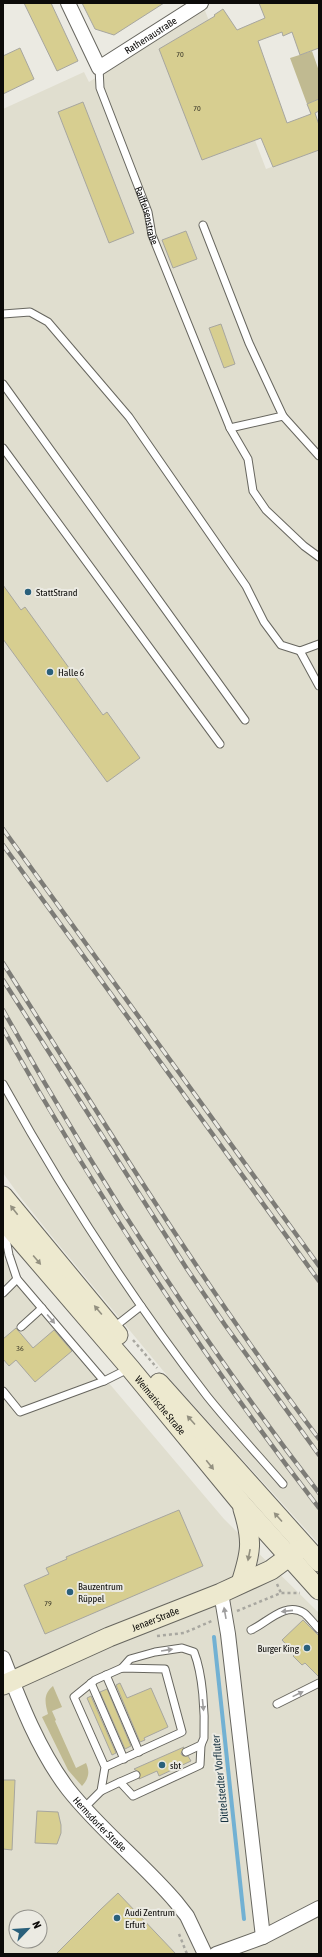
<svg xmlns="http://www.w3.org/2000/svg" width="322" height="1957" font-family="'Asap Condensed',sans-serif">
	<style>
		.built { fill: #e0decf; fill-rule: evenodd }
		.green { fill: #c0ba91 }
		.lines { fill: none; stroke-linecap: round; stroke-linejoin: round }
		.stream { stroke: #72b1d3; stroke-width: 4 }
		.building { fill: #d7ce90; stroke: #a7a69f }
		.service-casing { stroke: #67665f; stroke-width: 9 }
		.minor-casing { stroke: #67665f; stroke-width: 16 }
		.secondary-casing { stroke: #67665f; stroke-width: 21 }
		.path { stroke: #a8a7a0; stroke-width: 2.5; stroke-dasharray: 3 3; stroke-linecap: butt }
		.service { stroke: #fff; stroke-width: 7 }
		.minor { stroke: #fff; stroke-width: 14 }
		.secondary { stroke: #ede9cf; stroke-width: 19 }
		.rail-casing { stroke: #7d7c77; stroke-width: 4.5 }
		.rail { stroke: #ebeae2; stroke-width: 3; stroke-dasharray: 9; stroke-linecap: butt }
		.oneway { fill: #939080 }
		.oneway2 { fill: #9e9d9d }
		.poi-dot { fill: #2a607b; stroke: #ebeae2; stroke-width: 1.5 }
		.labels { text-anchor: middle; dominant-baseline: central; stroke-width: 4; stroke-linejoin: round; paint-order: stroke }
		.number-label { font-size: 8px; fill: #3f3c2b }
		.street-label { font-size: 10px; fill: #0c0b09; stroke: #ebeae2 }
		.poi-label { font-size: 10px; fill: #0c0b09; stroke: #ebeae2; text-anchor: start }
		.water-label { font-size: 11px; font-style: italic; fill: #153241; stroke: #ebeae2 }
	</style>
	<rect width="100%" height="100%" fill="#ebeae2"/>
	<path class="built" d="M204,8l62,161 53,-19v1394l-144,-159 -117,-141 -37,-46 -18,-25v-1064l81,-37 5,10z
		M3,1258l221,261 95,94v341h-316zM16,1917h24v24h-24z"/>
	<path class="green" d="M312,51l7,20v28l-12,5 -17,-46z
		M53,1686l9,21 -10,4 4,9 -1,1 21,47 10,-5c4,9 3,15 -4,23l-14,-16 -26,-53 6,-3c-3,-11 -5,-20 5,-28z"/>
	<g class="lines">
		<path class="stream" d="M214,1637l30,282"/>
	</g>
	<path class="building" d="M24,3h27l27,58 -21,10z
		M82,3h82l-50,32 -19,-6z
		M259,3h60v45l-19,7 -8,-23 -9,4 -1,-4 -24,9 29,82 24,-9 -4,-10 12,-5v12l-4,2 4,12v25l-46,17 -12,-29 -59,22 -43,-111 56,-33 -1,-1 9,-6 14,21 28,-12z
		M20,48l14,31 -31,15v-38z
		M83,102l51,131 -25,10 -51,-131z
		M186,231l11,28 -24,9 -11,-28z
		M221,324l14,40 -11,4 -15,-40z
		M3,585l18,25 4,-3 78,108 4,-3 33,46 -33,24 -104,-143z
		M16,1328l17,20 21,-18 18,21 -37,31 -19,-22 -7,6 -6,-7v-20z
		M179,1510l24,56 -158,68 -21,-49 25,-11 -3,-6 21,-9 -1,-2z
		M303,1620l16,16v41l-14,-14 -3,2 -9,-9 2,-2 -13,-14z
		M120,1683l7,15 24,-10 17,39 -24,11 1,2 -5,2 -24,-57z
		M107,1689l24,57 -6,3 -25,-57z
		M91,1696l25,57 -4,2 -25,-57z
		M184,1747l-3,7 2,2h5l3,5 -32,15 -2,-5 -18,8 1,-6 -6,-4z
		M3,1780h12l-3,70 -9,-1z
		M37,1811l21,1 3,13v8l-4,11 -22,-1z
		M118,1893l58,61h-120l44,-44z"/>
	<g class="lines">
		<defs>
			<g id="service">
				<path id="s1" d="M99,68l1,20 48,124 4,23 78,193 18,31 5,32 13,19 38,36 15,11"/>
				<path d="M203,225l46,118 34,73 -53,12"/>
				<path d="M3,314l27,-2 18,10 81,95 117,169 18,36 17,23 19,6 19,-7"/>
				<path d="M3,384l242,336"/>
				<path d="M283,416l36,40"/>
				<path d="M3,448l217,296"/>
				<path d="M300,651l19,35"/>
				<path d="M3,1084c60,108 129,215 204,312 24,30 51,59 76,88"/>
				<path d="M4,1228l5,27 8,24 87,102 24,-12"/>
				<path d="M3,1293l14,-14"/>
				<path d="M21,1327l21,-19"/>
				<path d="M113,1328l28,-22"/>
				<path d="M3,1391l17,21 84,-31"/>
				<path d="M251,1630c16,-7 34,-29 53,-17 5,4 10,11 15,16"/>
				<path d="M122,1668l8,-9 25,-7 27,-4 12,4c9,23 11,60 10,86l-3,7 -15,7"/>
				<path d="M106,1675l33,77"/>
				<path d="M91,1683l33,76"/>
				<path d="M277,1704l42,-21"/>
				<path d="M120,1782l16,-7"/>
				<path d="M101,1791l19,-9 13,14 67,-31 1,-20"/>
				<path d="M85,1807l16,-16 4,-24 77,-35 -17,-63 -43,-1 -27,12 -21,17 31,70"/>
			</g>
			<g id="minor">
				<path id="s2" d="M68,3l31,65 102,-65"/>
				<path d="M221,1593l7,41 35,303"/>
				<path id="s3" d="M3,1658c17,44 36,93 65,131 32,41 75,74 108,113l11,14 18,38"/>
				<path d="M216,1954l47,-17 56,-29"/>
			</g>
			<g id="secondary">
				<path d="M3,1196l115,139"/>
				<path id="s4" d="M3,1220l127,148 112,136 77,86"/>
				<path d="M159,1383l160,179"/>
				<path d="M241,1583c10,-31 12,-42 2,-74"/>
				<path id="s5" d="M3,1685l106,-48 112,-44 50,-23 27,-20"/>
			</g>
		</defs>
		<use href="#service" class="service-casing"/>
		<use href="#minor" class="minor-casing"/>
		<use href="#secondary" class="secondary-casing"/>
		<path class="path" d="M133,1340l24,28
			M277,1584l4,9
			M237,1611l44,-18h19
			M157,1636l27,-3 30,-13
			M179,1934l8,20"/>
		<use href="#service" class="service"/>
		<use href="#minor" class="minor"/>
		<use href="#secondary" class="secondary"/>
		<defs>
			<path id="rail" d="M3,829l316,437
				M3,845l316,436
				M3,963c102,161 201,324 316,476
				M3,980l184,289 38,56 94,130
				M3,1010c94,168 198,330 316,483
				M3,1029c94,167 199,327 316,479"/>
		</defs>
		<use href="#rail" class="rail-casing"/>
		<use href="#rail" class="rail"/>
	</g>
	<defs><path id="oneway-solid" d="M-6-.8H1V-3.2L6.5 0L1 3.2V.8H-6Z"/></defs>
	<g class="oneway">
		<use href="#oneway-solid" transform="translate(14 1210) rotate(-128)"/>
		<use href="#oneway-solid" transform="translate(37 1260) rotate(50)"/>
		<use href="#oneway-solid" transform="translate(98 1310) rotate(-130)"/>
		<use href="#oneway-solid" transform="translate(191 1420) rotate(-132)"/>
		<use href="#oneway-solid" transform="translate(210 1465) rotate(51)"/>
		<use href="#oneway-solid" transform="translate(278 1517) rotate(-132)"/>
		<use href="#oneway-solid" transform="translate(249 1555) rotate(101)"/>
	</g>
	<g class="oneway2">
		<use href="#oneway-solid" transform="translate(51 1319) rotate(50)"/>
		<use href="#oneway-solid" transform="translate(287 1611) rotate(174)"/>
		<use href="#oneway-solid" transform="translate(225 1613) rotate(-100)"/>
		<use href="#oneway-solid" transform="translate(167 1650) rotate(-9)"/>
		<use href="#oneway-solid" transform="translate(298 1694) rotate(-26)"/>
		<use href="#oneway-solid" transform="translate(203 1705) rotate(84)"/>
	</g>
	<g class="poi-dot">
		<circle cx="28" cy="592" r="4"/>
		<circle cx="50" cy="672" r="4"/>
		<circle cx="70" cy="1592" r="4"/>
		<circle cx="307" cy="1648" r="4"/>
		<circle cx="162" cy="1765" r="4"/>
		<circle cx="117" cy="1918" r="4"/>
	</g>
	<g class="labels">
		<g class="number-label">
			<text x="180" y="54">70</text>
			<text x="197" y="108">70</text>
			<text x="20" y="1348">36</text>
			<text x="48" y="1603">79</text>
		</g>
		<g class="street-label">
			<text stroke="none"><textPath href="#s2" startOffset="133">Rathenaustraße</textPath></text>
			<text stroke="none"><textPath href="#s1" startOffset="156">Raiffeisenstraße</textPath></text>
			<text stroke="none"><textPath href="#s4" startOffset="243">Weimarische Straße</textPath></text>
			<text stroke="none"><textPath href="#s5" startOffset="166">Jenaer Straße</textPath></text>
			<text stroke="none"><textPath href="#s3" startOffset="194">Hermsdorfer Straße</textPath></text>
		</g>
		<g class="poi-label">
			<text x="36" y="592">StattStrand</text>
			<text x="58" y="672">Halle 6</text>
			<text x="78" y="1586">Bauzentrum<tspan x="78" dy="12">Rüppel</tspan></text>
			<text x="299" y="1648" text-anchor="end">Burger King</text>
			<text x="170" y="1765">sbt</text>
			<text x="125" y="1912">Audi Zentrum<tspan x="125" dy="12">Erfurt</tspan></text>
		</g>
		<g class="water-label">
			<text transform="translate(220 1779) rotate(-96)">Dittelstedter Vorfluter</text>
		</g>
	</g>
	<rect width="322" height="1957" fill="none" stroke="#0c0b09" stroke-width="8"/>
	<g transform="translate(28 1929) rotate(65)"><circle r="19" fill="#ebeae2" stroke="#92918b"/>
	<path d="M0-3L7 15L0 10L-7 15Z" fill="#2a607b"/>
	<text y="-6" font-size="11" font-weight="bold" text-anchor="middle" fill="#0c0b09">N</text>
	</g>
</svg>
